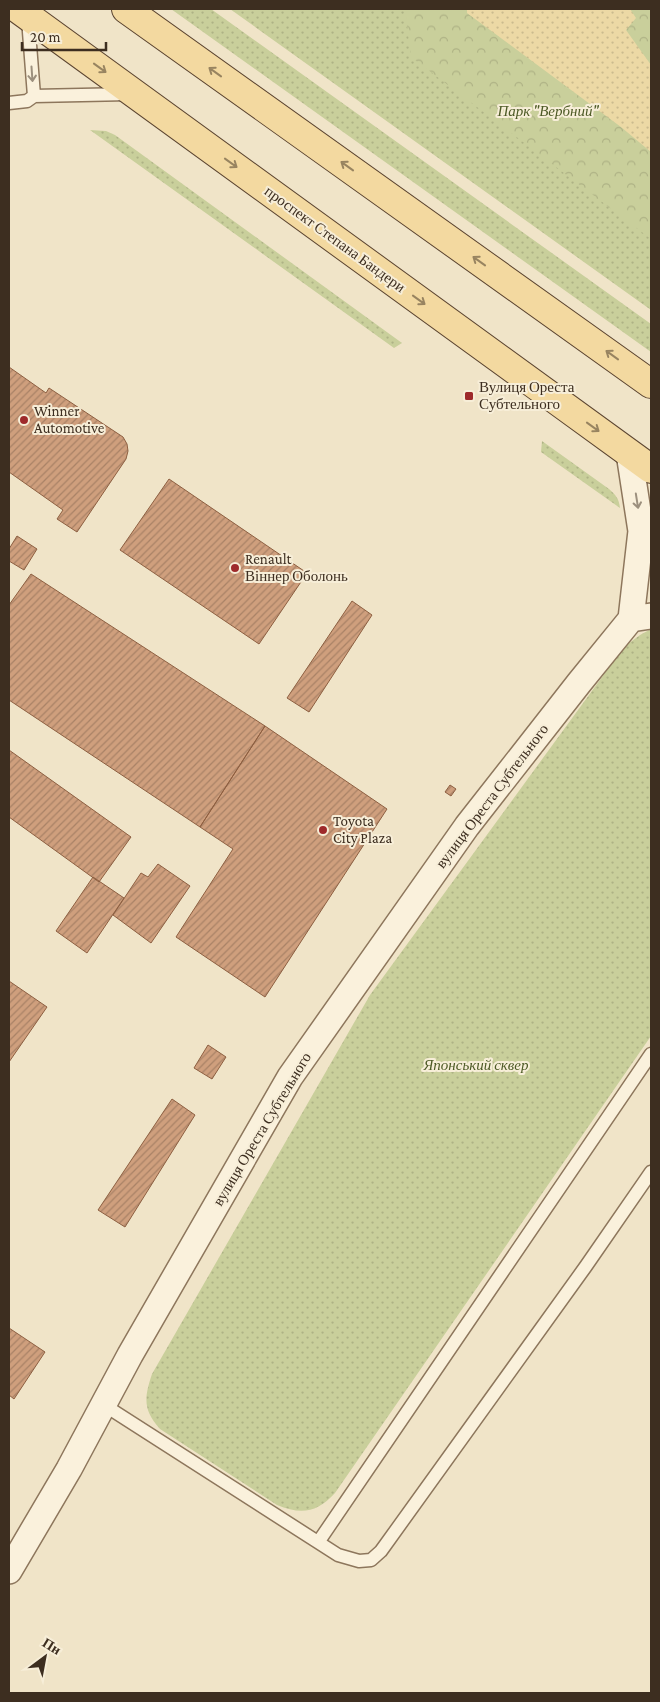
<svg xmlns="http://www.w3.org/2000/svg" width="660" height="1702" font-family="'Crimson Pro',serif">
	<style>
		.grass { fill: url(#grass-dots) }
		.forest { fill: url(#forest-crowns) }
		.sand { fill: url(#sand-dots) }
		.building { fill: url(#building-hatch); stroke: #8d5f41 }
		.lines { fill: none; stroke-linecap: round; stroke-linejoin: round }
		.lane-casing { stroke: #8d765c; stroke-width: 15 }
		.street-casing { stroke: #8d765c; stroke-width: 28 }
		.primary-casing { stroke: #5b4430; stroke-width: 30 }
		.lane { stroke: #faf1dc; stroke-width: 12 }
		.street { stroke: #faf1dc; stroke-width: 25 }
		.primary { stroke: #f3d9a0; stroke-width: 28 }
		.oneway { stroke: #988460 }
		.oneway2 { stroke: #9c907e }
		.poi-dot { fill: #9e2a2b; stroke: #f7eed8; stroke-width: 2 }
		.labels { text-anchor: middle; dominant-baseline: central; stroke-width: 4; stroke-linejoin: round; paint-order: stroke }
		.park-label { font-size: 15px; font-style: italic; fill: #4d5a26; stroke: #f7eed8 }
		.street-label { font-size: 15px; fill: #3d2e20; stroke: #f7eed8 }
		.poi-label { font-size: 15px; fill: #3d2e20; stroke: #f7eed8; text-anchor: start }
	</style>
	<defs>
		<pattern id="grass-dots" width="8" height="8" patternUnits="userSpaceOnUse" patternTransform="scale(1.25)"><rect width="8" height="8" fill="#c9cf9b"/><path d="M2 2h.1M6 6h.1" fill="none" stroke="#aeb285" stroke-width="1.8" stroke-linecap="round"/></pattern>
		<pattern id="forest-crowns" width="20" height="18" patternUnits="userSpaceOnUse" patternTransform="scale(1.25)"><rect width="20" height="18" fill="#c9cf9b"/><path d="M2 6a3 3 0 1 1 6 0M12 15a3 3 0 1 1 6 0" fill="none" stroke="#aeb285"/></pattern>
		<pattern id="sand-dots" width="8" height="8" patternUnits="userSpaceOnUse" patternTransform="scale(1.25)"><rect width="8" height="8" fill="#ecd9a5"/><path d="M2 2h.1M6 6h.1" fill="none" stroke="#cbbb8e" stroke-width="1.8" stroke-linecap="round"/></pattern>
		<pattern id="building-hatch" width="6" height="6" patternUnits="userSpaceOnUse" patternTransform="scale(1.25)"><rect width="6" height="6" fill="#cf9f7d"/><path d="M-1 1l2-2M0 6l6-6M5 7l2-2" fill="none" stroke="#a98266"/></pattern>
	</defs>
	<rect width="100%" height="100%" fill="#f0e4c8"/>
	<path class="grass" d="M171,9h40l440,315v28z
		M230,9h421v301z
		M90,130l16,1 9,4 287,208 -8,5z
		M542,441l67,48c7,6 10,10 11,19l-79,-56z
		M651,629v407l-316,457c-18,20 -34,22 -58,12l-117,-76c-17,-19 -16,-31 -8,-55l218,-379 254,-348 16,-12z"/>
	<path class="forest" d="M405,9h62v4l154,114 30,25v87l-240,-182z
		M630,9h21v56l-25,-35 10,-11z"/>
	<path class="sand" d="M467,9h163l6,9 -10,12 25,35v87l-30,-25 -154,-114z"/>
	<path class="building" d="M9,367l37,26 3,-5 74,49 4,7 1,7 -2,8 -49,73 -20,-13 6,-9 -54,-38z
		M169,479l138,94 -48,71 -139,-94z
		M17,536l20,13 -13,21 -15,-9v-12z
		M31,574l234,152 -65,101 -191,-127v-95z
		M352,601l20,14 -63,97 -22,-14z
		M265,726l122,83 -122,188 -89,-60 57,-88 -33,-22z
		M9,750l122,87 -32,45 -90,-65z
		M450,785l6,4 -5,7 -6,-4z
		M158,864l32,22 -39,57 -38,-28 28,-42 7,4z
		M93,877l31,21 -37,55 -31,-22z
		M9,981l38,26 -38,55z
		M208,1045l18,12 -14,22 -18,-11z
		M172,1099l23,16 -70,112 -27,-17z
		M9,1328l36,24 -31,47 -5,-4z"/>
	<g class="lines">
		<defs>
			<path id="lane" d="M28,19l6,77
				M9,103l18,-2 7,-5 95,-2
				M104,1405l234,150 21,6 12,-1 10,-9 205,-285 65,-94
				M319,1541l332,-487"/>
			<path id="street" d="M629,453l12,78 -10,88 20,-3
				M9,1571l60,-102 61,-114 160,-278 177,-251 112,-143 52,-64"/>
			<path id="primary" d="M18,9l633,460
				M126,9l525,375"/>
		</defs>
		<use href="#lane" class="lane-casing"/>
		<use href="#street" class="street-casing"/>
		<use href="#primary" class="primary-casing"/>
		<use href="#lane" class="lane"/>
		<use href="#street" class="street"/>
		<use href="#primary" class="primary"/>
	</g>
	<defs><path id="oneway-shaft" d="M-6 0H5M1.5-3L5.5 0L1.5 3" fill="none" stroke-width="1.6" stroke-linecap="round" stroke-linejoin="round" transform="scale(1.25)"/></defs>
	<g class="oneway">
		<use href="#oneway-shaft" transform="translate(100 68) rotate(36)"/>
		<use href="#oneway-shaft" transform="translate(215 72) rotate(-144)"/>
		<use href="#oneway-shaft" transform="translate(231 163) rotate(36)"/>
		<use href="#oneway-shaft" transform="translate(347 166) rotate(-144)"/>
		<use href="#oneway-shaft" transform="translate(479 261) rotate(-144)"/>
		<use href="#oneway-shaft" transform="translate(419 300) rotate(36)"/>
		<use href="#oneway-shaft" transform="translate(612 355) rotate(-144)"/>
		<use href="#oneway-shaft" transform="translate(593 427) rotate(36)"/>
	</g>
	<g class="oneway2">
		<use href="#oneway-shaft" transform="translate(32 74) rotate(86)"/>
		<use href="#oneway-shaft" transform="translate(637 501) rotate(81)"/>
	</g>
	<g class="poi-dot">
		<rect x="464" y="391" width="10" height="10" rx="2.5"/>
		<circle cx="24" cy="420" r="5"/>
		<circle cx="235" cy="568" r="5"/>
		<circle cx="323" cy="830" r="5"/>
	</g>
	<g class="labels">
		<g class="park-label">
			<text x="548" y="111">Парк "Вербний"</text>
			<text x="476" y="1065">Японський сквер</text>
		</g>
		<g class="street-label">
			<text transform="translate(335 239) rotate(36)">проспект Степана Бандери</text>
			<text transform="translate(492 796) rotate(-53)">вулиця Ореста Субтельного</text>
			<text transform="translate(262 1129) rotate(-59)">вулиця Ореста Субтельного</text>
		</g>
		<g class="poi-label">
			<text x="479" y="387">Вулиця Ореста<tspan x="479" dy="17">Субтельного</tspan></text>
			<text x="34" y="411">Winner<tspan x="34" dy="17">Automotive</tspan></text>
			<text x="245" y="559">Renault<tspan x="245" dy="17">Віннер Оболонь</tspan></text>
			<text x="333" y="821">Toyota<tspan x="333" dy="17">City Plaza</tspan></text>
		</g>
	</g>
	<rect width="660" height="1702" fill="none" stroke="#3d2e20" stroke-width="20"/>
	<g transform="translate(45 1657) rotate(32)" stroke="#f7eed8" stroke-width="4" paint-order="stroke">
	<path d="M0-4L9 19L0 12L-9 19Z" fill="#3d2e20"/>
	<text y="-8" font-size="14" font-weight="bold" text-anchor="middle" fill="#3d2e20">Пн</text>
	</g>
	<path d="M22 42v8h84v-8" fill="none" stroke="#3d2e20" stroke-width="2.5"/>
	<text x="30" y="42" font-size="15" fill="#3d2e20" stroke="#f7eed8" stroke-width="4" paint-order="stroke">20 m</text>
</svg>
